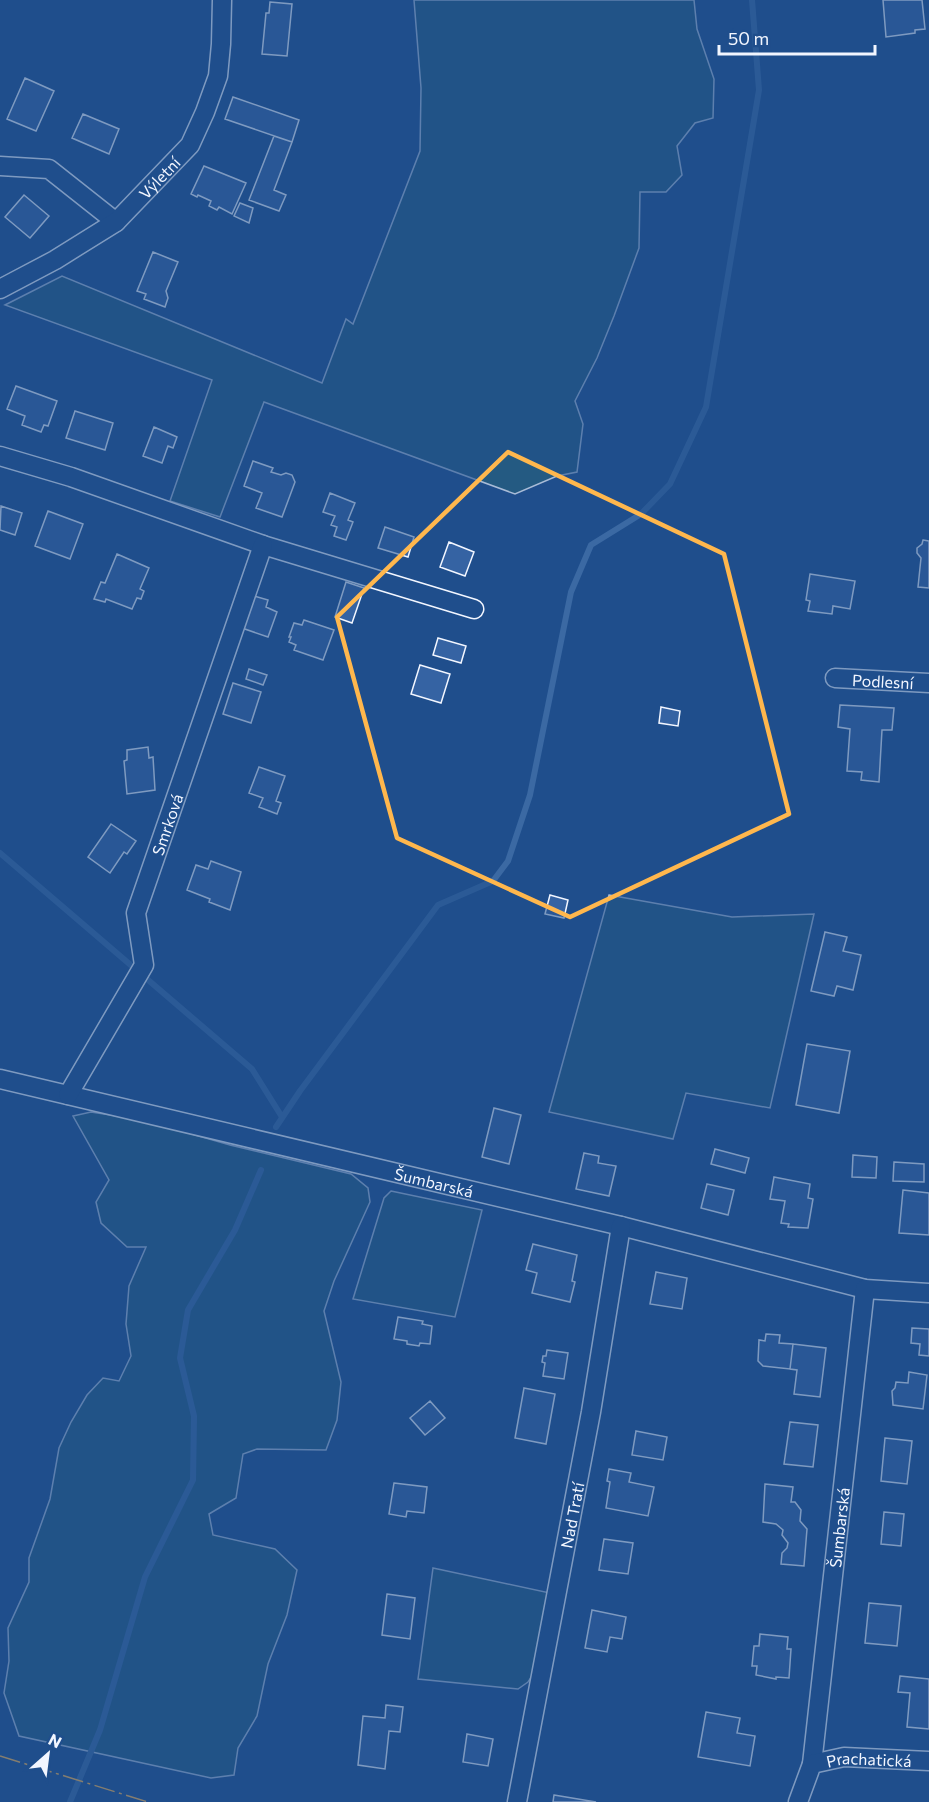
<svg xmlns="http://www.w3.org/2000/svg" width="929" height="1802" font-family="Commissioner,sans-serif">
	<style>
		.green { fill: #245a82; stroke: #a8bbd7; stroke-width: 1.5 }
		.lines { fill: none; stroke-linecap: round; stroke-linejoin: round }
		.stream { stroke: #3b69a3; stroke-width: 6 }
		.building { fill: #3563a3; stroke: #f2f6ff; stroke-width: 1.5 }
		.minor-casing { stroke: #f2f6ff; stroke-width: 21 }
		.minor { stroke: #1f4e8c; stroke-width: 18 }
		.power { stroke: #ffb74d; stroke-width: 1.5; stroke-dasharray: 21 4.5 3 4.5; stroke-linecap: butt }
		.marked { fill: none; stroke: #ffb74d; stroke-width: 4.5; stroke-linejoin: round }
		.labels { text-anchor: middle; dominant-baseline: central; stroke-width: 4.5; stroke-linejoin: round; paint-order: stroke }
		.street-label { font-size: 16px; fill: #f2f6ff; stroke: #1f4e8c }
	</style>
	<rect width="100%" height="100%" fill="#1f4e8c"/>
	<path class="green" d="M414,0h280l3,29 17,50 -1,39 -18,5 -18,23 5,29 -16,17h-26l-1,56 -25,68 -17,42 -22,43 8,23 -6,48 -20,4 -42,18 -251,-92 -44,115 -50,-16 42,-121 -207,-75 57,-29 260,107 24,-64 7,5 67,-173 1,-63z
		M609,895l123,22 82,-3 -44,194 -84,-15 -13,46 -124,-27z
		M91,1112l52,8 87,25 121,29 17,14 2,14 -36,79 -10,30 17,71 -4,38 -11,30 -69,-1 -14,5 -7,44 -27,16 4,21 62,14 22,21 -10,45 -19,49 -11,52 -19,32 -4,27 -23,3 -192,-42 -15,-43 5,-32 -1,-33 21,-46v-24l21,-59 9,-51 12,-26 16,-27 16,-17 16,3 12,-25 -5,-32 3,-38 17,-39h-19l-26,-24 -5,-21 13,-22 -36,-64z
		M391,1191l91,19 -27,107 -102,-18 31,-101z
		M433,1568l117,25 -16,80 -6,9 -10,7 -100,-10z"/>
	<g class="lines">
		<path class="stream" d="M0,853l252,216 30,48
			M276,1127l24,-36 138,-186 55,-24 15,-20 22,-66 41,-203 20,-47 50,-31 29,-30 36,-77 53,-317 -7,-90
			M70,1802l30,-72 45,-153 48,-97 1,-64 -14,-58 8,-48 47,-80 26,-60"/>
	</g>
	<path class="building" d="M883,0h39l3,29 -10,1v3l-29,4z
		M270,2l22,2 -5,52 -25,-2 4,-41h3z
		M25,78l29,13 -18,40 -29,-12z
		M233,97l66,23 -7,22 -67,-23z
		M83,114l36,15 -10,25 -37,-16z
		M274,136l18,6 -18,48 12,5 -7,16 -30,-11z
		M204,166l42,17 -14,31 -13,-7 -2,3 -8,-4 2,-5 -13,-6 -1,2 -6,-3z
		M24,195l25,21 -19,22 -25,-21z
		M240,203l13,5 -4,15 -15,-7z
		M153,252l25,10 -12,29 2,7 -3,9 -21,-8 2,-5 -9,-3z
		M16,386l41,15 -9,25 -4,-1 -3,7 -19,-7 3,-9 -18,-7z
		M75,411l38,12 -8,27 -39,-12z
		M154,427l23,10 -4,11 -5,-2 -6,17 -19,-7z
		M253,461l20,7 -2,4 10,3 5,-2 6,2 3,7 -13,35 -26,-9 6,-15 -18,-7z
		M330,493l25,10 -7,17 5,2 -7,18 -12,-4 3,-9 -6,-2 4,-9 -12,-4z
		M1,506l21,7 -7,22 -15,-5z
		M48,511l35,13 -13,35 -35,-13z
		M385,527l29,10 -6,20 -30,-9z
		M923,540l6,1v47l-11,-1 3,-29 -4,-5v-5l5,-4z
		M449,542l25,10 -9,24 -25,-9z
		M117,554l32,14 -9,21 4,2 -3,8 -4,-1 -5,11 -26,-10 -1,3 -11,-3 7,-17 4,1z
		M810,574l45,7 -5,28 -17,-3 -1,8 -24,-3 2,-10 -4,-1z
		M346,582l18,6 -12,35 -17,-6z
		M254,596l14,4 -2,7 11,5 -9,25 -29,-10z
		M304,620l30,10 -11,30 -29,-10 2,-5 -7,-3 2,-5h-2l5,-14 8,2z
		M438,638l28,8 -5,17 -28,-8z
		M420,665l30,9 -9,29 -30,-9z
		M249,669l18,6 -4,10 -17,-6z
		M233,683l28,9 -10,31 -28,-9z
		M840,705l54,3 -2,22h-10l-3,52 -18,-2 1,-8 -15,-1 3,-42 -12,-2z
		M661,707l19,4 -2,15 -19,-3z
		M148,747l1,11 4,-1 2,33 -28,4 -3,-33 3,-1v-10z
		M259,767l26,9 -9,25 5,2 -4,11 -18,-7 4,-9 -14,-5z
		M111,824l25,17 -9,13 -3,-2 -14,21 -22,-16z
		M211,861l30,11 -11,38 -21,-8 1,-3 -23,-9 9,-25 12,4z
		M550,895l18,5 -4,18 -19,-4z
		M825,932l22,5 -4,14 18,4 -8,35 -16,-4 -3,10 -23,-5z
		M807,1044l43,7 -11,62 -43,-8z
		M494,1108l27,7 -12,49 -27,-7z
		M715,1149l34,9 -4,15 -34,-9z
		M584,1153l15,3 -1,7 18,3 -7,30 -33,-7z
		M853,1155l24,2 -1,21 -24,-1z
		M894,1162l30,2v18l-31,-1z
		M774,1177l36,7 -2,14 5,1 -5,29 -20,-1 1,-3 -8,-1 4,-22 -15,-2z
		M707,1184l27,6 -6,25 -27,-7z
		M903,1190l26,3v42l-30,-2z
		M533,1244l44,11 -5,26 3,1 -5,20 -38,-9 5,-20 -11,-3z
		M656,1272l31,6 -5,31 -32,-5z
		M398,1317l25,4 -1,3 10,2 -2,18 -10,-1 -1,3 -12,-2v-3l-13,-2z
		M912,1328l17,1v27l-10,-1 1,-11 -9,-1z
		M766,1334l14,1 -1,8 14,1 -3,25 -27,-3 -5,-5 1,-21 6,1z
		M793,1344l33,4 -6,49 -26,-3 3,-24 -7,-1z
		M547,1350l21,3 -4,26 -21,-3 2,-13 -3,-1 1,-6h3z
		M909,1372l18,3 -4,34 -30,-4 -1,-14 3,-3 1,-6 12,1z
		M524,1388l31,6 -9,50 -31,-6z
		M430,1401l15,17 -20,17 -15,-17z
		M790,1422l28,3 -5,42 -29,-3z
		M636,1431l31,6 -4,23 -31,-5z
		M885,1438l27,3 -5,43 -26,-3z
		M609,1469l22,4 -2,9 25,5 -6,29 -42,-8 4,-26 -3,-1z
		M394,1483l33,4 -3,26 -17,-2 -1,6 -17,-3z
		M765,1484l28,3 -2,15h4l6,8 -1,11 7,8 -3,37 -23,-2 1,-11 5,-5 1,-5 -6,-8 1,-5 -7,-6 -13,-2z
		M884,1512l20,2 -3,32 -20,-2z
		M604,1539l29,4 -5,31 -29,-4z
		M387,1594l28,4 -5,41 -28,-4z
		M869,1603l32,3 -4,40 -32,-3z
		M592,1610l34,7 -4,22 -12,-2 -3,15 -22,-4z
		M760,1634l28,3 -1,12h4l-2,29 -13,-1v2l-20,-4 1,-9h-5l2,-20h5z
		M900,1676l29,3v50l-22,-2 3,-34 -12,-1z
		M386,1705l17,2 -3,25 -11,-1 -4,38 -27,-4 5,-49 22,2z
		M706,1712l34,6 -3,15 18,3 -5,30 -52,-9z
		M467,1734l26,5 -5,27 -25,-4z
		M554,1795l42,7h-43z"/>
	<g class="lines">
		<defs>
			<g id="minor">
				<path d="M0,166l49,3 67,53"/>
				<path id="s1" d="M0,289l55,-29 61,-38 74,-77 15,-33 13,-36 3,-32 1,-44"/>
				<path d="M0,456l71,21 192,68 211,64"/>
				<path id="s2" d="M835,678l94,5"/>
				<path id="s3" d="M0,1079l621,147 244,63 64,4"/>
				<path id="s4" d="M68,1095l76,-130 -8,-52 127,-368"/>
				<path id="s5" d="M812,1764l53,-475"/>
				<path id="s6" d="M517,1802l74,-390 30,-186"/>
				<path id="s7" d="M798,1802l14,-38 32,-7 85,4"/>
			</g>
		</defs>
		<use href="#minor" class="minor-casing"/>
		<use href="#minor" class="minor"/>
		<path class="power" d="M0,1756l148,46"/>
	</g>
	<path d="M0 0H929V1802H0ZM508,452l216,102 65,260 -219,103 -173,-79 -60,-221z" fill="#1f4e8c" fill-opacity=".55" fill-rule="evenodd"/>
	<path class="marked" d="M508,452l216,102 65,260 -219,103 -173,-79 -60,-221z"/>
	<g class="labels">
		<g class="street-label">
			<text stroke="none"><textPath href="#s1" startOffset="196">Výletní</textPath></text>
			<text stroke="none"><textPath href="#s2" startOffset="48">Podlesní</textPath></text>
			<text stroke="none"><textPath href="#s4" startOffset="297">Smrková</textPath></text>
			<text stroke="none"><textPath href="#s3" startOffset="446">Šumbarská</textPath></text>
			<text stroke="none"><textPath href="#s6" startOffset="292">Nad Tratí</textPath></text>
			<text stroke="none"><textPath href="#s5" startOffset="238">Šumbarská</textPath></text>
			<text stroke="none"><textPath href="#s7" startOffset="98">Prachatická</textPath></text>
		</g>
	</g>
	<g transform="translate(48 1754) rotate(28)" stroke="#1f4e8c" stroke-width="4.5" paint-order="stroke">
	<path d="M0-4.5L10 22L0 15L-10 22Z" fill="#f2f6ff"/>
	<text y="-9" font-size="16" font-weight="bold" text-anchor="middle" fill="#f2f6ff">N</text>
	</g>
	<path d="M719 45v9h156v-9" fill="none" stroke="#f2f6ff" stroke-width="3"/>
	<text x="728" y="45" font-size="18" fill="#f2f6ff" stroke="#1f4e8c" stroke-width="4.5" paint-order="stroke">50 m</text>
</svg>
